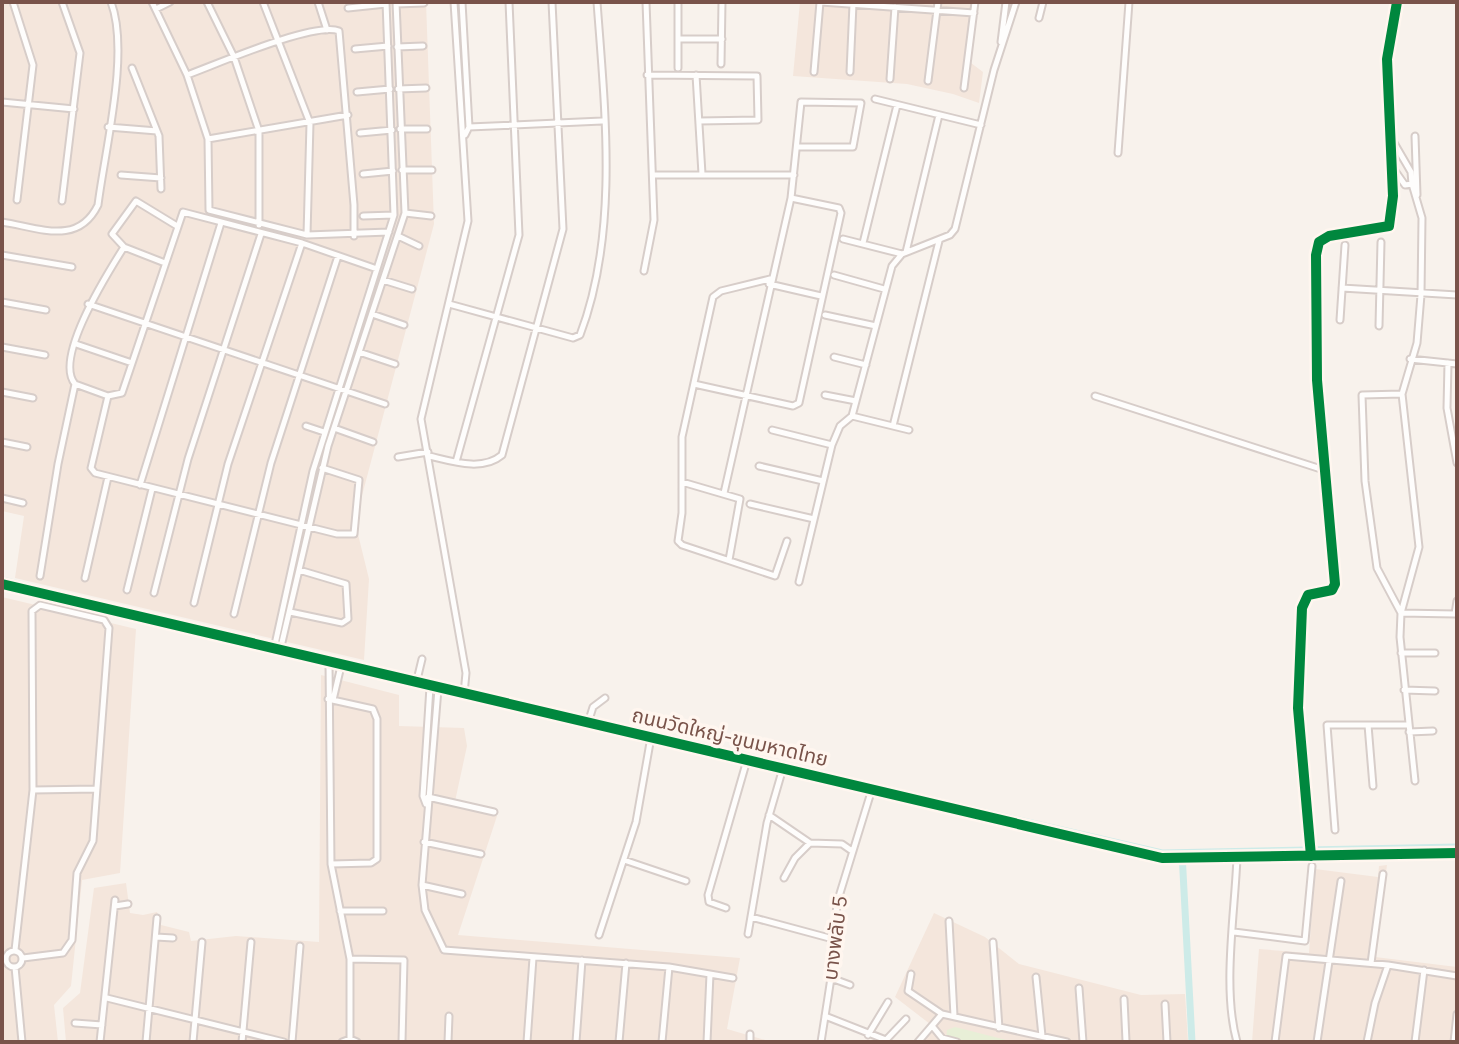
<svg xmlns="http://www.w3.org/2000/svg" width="1459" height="1044" font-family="Figtree,'Noto Sans Thai',sans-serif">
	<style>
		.residential { fill: #f4e6dc }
		.green { fill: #e8efd7 }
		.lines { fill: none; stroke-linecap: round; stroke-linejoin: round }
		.canal { stroke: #cdebe8; stroke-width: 7 }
		.minor-casing { stroke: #d7cdc9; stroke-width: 9 }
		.minor { stroke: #fefdfc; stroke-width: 5 }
		.cycleway-casing { stroke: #fff6ef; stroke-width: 15 }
		.cycleway { stroke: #00873e; stroke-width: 10 }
		.labels { text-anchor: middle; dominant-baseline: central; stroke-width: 7; stroke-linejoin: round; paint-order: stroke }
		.street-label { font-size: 20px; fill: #79534a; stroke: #fff6ef }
	</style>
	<rect width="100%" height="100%" fill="#f8f2ec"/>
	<path class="residential" d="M2,2h424l8,222 -79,298 14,57 -5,81 -349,-82 9,-62 -22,-5z
		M800,2h178l-7,61 12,9 -4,31 -26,-9 -46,-10 -114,-8z
		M2,597l134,32 -16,244 -38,7 -11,106 -17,19 4,37h-56z
		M321,675l78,20v31l65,2 3,18 -13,60 43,10 -39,119 282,23 -13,71 45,13h-706l-3,-34 17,-15 14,-105 32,-5 4,30 13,2 14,-3 4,13 28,7 2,9 45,-5 83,6z
		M1387,865l-12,92 82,10v75h-205l7,-93 50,4 6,-84 63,8 1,-11z
		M934,913l51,24 34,27 122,31 44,-1 3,48h-273l15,-18 -35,-27z"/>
	<path class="green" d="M955,1027l59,15 -68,-2 1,-10z"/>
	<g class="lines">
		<path class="canal" d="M2,580l183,45
			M836,778l326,75 295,-6
			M1182,853l10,189"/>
		<defs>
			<path id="minor" d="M13,2l20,63 -16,135
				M152,2l35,73 21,64 1,71 98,25 82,-3
				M207,2l27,55 25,74v94
				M263,2l47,121 -3,112
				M318,2l9,28
				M454,2l14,219 -47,198 45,254 -2,21
				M462,2l7,125 -4,8
				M678,2v66
				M821,2l153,11
				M396,4l28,-1
				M348,8l38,-4
				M156,9l14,-7
				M1039,18l4,-16
				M678,39h44
				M1001,42l5,-40
				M397,47l26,-1
				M355,49l33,-3
				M721,64l1,-62
				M132,68l27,68 2,53
				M814,72l6,-70
				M850,72l3,-68
				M187,75c28,-10 128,-54 152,-44l15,174v31
				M647,75l110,1 1,44 -59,1
				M696,75l6,99
				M890,79l5,-72
				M928,81l10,-79
				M964,88l11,-86
				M398,89l28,-1
				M357,92l33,-3
				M875,99l106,26
				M2,102l72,7
				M108,127l49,4
				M469,127l133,-6
				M400,129h27
				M360,133l32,-3
				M1390,136l21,36 1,12 -7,1 -12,-17
				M1415,136l2,59
				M208,139l140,-24
				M1118,153l11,-151
				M402,170h30
				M363,174l30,-3
				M121,175l40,3
				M654,175h140
				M1412,184l10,34 -1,77 -4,48 -15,51 17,153 -18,66 -1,24 15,144
				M62,201l18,-148 -18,-51
				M405,213l26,3
				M363,216l31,-1
				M2,222c38,6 76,24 96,-17 7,-56 32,-153 13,-203
				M398,236l21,10
				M843,239l59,15
				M863,243l34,-138
				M124,247c-15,24 -71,111 -49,137l33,12 14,-3 61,-181 119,31 75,26
				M906,252l33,-137
				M2,255l70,12
				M165,263l-41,-16 -12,-13 24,-33 41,25
				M644,271l10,-51 -8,-218
				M834,275l50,14
				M770,279l-49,12 -8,6 -31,140v76l-4,28 4,4 93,31 12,-35
				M383,280l29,9
				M769,284l52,12
				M1342,288l115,7
				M2,302l44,8
				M88,304l297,100
				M449,304l124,34 7,-3c39,-102 25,-225 17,-333
				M372,314l32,11
				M825,315l51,11
				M1340,320l5,-75
				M1379,326l2,-84
				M76,344l56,19
				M2,347l43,8
				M359,352l36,12
				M834,357l32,8
				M1410,359l47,5
				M1448,363l-1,45 10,55
				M694,384l99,22 6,-3 42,-190 -2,-5 -48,-10
				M2,392l31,6
				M1402,394l-40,1 3,86 12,87 24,45 54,1 2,-13
				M825,395l31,6
				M108,396l-17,72 4,5 242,61h17l5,-54 -37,-12
				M1095,396l229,74
				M852,416l57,14
				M306,426l18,6
				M893,426l46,-185
				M334,428l39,14
				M772,430l60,15
				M2,442l25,5
				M429,456c22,5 53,16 73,-1l61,-226 -11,-227
				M398,457l30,-5
				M456,462l63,-227 -10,-233
				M759,466l64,15
				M682,482l58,17 -11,61
				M140,485l81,-262
				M724,493l67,-295 10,-96 60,1 -8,44h-54
				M2,498l21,5
				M750,504l64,15
				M40,576l18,-112 17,-80
				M85,578l23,-101
				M799,582l33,-137 8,-19 12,-10 40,-150 10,-12 48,-19 5,-6 39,-159 22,-68
				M2,584l1160,274 295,-5
				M127,590l25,-101
				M154,593l34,-134 73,-225
				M194,603l34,-139 74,-221
				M290,612l52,11 6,-4 -2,-35 -47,-14
				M234,614l37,-151 67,-207
				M274,649l39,-178 81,-256 -8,-213
				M280,651l48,-205 77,-233 -9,-211
				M1401,653h34
				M329,663l2,201 19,95v80
				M416,684l6,-25
				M438,689l-16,196 3,25 19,40 225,17 64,11
				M1404,690l31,1
				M328,699l45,10 4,10v140l-6,4 -40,1
				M333,700l8,-34
				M588,723l5,-16 12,-9
				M1368,725l5,61
				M1409,732l24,-1
				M33,790l64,-1
				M428,797l66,15
				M426,804l-3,-8 7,-109
				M769,815l41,28 32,1 10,7
				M1335,830l-8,-105h81
				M424,842l57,12
				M1311,856l-13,-148 4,-100 6,-13 24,-5 3,-6 -18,-204 -1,-125 3,-13 10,-6 60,-10 4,-30 -6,-137 10,-57
				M624,860l62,21
				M784,878l11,-20 15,-15
				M422,885l40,9
				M115,906l13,-2
				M726,908l-17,-6 -1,-7 39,-135
				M340,911h43
				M751,917l82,22
				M949,921l5,95
				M1234,932l71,9 7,-75
				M748,934l19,-111 16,-55
				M599,935l37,-113 15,-85
				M156,937l17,1
				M993,942l6,86
				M15,950l18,-160 -1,-179 8,-6 64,15 5,8 -16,213 -16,32 -5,67 -9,13 -40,5
				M6 959a8 8 0 1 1 16 0a8 8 0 1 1-16 0Z
				M350,959l54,1 -2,82
				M1371,963l12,-89
				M15,967l7,75
				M911,974l-3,17 34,23
				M1036,977l6,59
				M831,978l19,7
				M1079,988l4,54
				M107,998l177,44
				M1124,999l2,42
				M1165,1004l2,38
				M825,1016l61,24 20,-21
				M75,1023l27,2
				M933,1027l9,11 15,4
				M868,1035l20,-33
				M100,1042l15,-142
				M146,1042l11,-124
				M193,1042l9,-100
				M242,1042l9,-100
				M292,1042l8,-96
				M342,1042l8,-3 7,3
				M448,1042l1,-26
				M527,1042l6,-84
				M576,1042l6,-82
				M619,1042l7,-79
				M662,1042l7,-75
				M707,1042l3,-68
				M750,1042v-8
				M821,1042l10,-64 6,-75 35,-114
				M918,1042l24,-28 125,28
				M1237,1042c-15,-53 -2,-130 0,-185
				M1275,1042l11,-86 102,9 69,11
				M1317,1042l24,-161
				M1367,1042l8,-39 13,-38
				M1415,1042l9,-72
				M1454,1042l3,-28"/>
		</defs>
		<use href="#minor" class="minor-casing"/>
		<use href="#minor" class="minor"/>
		<defs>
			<path id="cycleway" d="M2,584l1160,274 295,-5
				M1311,856l-13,-148 4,-100 6,-13 24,-5 3,-6 -18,-204 -1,-125 3,-13 10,-6 60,-10 4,-30 -6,-137 10,-57"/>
		</defs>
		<use href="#cycleway" class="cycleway-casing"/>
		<use href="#cycleway" class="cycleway"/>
	</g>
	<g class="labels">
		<g class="street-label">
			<text transform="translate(730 737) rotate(13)">ถนนวัดใหญ่-ขุนมหาดไทย</text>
			<text transform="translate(835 938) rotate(-83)">บางพลับ 5</text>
		</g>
	</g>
	<rect width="1459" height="1044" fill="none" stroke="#79534a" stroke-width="8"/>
</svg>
